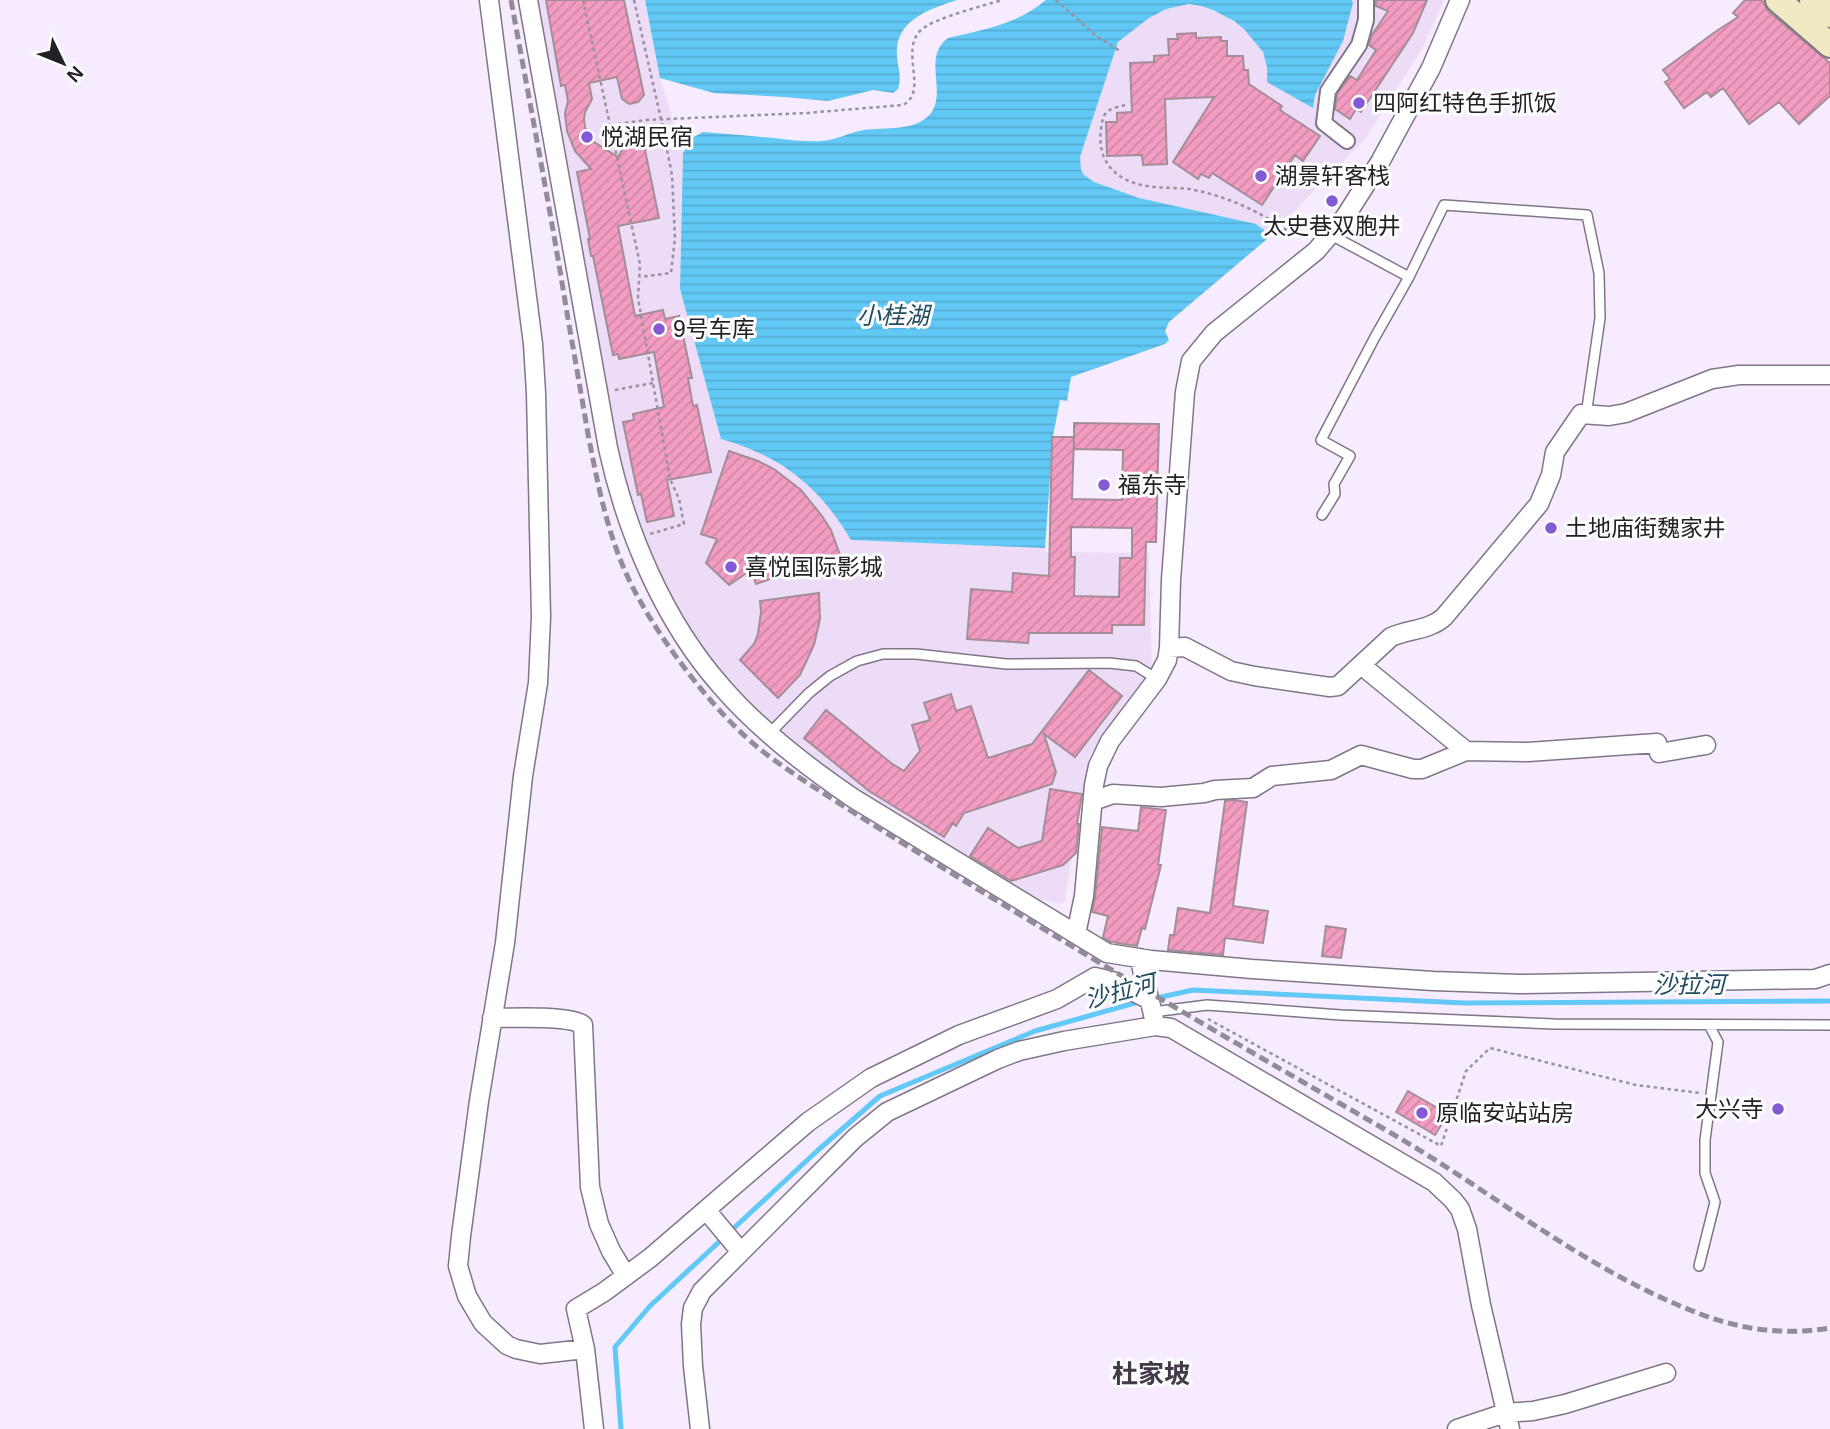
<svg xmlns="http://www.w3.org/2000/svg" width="1830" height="1429" font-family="Arial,'Noto Sans SC',sans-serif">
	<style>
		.built { fill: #ecdcf7 }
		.water { fill: url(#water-rules) }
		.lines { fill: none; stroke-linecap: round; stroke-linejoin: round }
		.stream { stroke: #62c8f5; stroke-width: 5 }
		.building { fill: url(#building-hatch); stroke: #a48e96; stroke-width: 2; fill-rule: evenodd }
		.service-casing { stroke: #807687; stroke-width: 12 }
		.pedestrian-casing { stroke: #807687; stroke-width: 18 }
		.minor-casing { stroke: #807687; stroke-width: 21 }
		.secondary-casing { stroke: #807687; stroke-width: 28 }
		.path { stroke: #99919f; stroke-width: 2.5; stroke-dasharray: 3.5 3.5; stroke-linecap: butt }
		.service { stroke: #fff; stroke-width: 9 }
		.pedestrian { stroke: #fff; stroke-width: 14 }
		.minor { stroke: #fff; stroke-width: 18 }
		.secondary { stroke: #f1e8c4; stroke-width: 24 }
		.rail { stroke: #938b99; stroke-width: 5; stroke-dasharray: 10 5; stroke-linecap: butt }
		.poi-dot { fill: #845ad4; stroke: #fdfdfd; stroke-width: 2.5 }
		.labels { text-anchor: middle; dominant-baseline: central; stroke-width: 6; stroke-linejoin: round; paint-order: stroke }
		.poi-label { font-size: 23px; fill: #242027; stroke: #fdfdfd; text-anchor: start }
		.water-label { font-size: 24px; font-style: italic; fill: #224d60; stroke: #fdfdfd }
		.quarter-label { font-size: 26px; font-weight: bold; fill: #433949; stroke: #fdfdfd }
	</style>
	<defs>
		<pattern id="water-rules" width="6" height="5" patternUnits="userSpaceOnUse" patternTransform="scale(1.75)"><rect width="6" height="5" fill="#62c8f5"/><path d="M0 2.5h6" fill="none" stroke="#55acd2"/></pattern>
		<pattern id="building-hatch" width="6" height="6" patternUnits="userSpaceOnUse" patternTransform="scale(1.75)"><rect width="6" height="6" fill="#f39cc2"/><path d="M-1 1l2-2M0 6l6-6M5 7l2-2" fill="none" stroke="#d086a7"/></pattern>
	</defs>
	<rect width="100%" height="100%" fill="#f7ebff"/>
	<path class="built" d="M533,0h111l16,78 23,75 -3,136 41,150 39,14 36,21 16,14 15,16 24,36 194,8 1,4 103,1 3,117 -63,86 -25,148 -29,-5 -179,-106 -112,-89 -37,-43 -47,-78 -33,-79z
		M1352,0h92l-21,47 -57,91 -103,105 4,-4 -7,-13 -4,-2 -117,-26 -45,-16 -10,-7 -5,-11 1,-7 38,-115 31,-24 17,-9 23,-5 24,6 10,4 21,15 15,16 7,15 1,22 46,25 2,-12 38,-92z"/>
	<path class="water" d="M645,0h312c-27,9 -63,20 -60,56 1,13 5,21 1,33l-5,4 -20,-3 -45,11 -44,-4 -70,-4 -54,-15z
		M1046,0h306l1,3 -10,38 -28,54 -2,13 -46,-26v-15l-4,-15 -19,-23 -10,-8 -21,-11 -12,-4 -12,-2 -23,5 -17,9 -31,24 -38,115 1,13 3,5 10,7 45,16 117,26 8,6 3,9 -98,83 -4,9 4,9 -4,4 -94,33 -4,24 -7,-1 -7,36 -8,112 -194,-8c-32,-54 -70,-84 -130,-101l-41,-150 3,-136 9,-15 11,-6c24,2 47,4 71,6 16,2 32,4 48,3 15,-1 28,-9 42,-11 20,-3 53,2 67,-17 16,-22 -9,-56 17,-75 38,-9 67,-13 98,-38z"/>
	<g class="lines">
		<path class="stream" d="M1152,999l41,-9 271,13 366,-2
			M621,1429l-6,-82 35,-41 167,-155 63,-55 155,-65 107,-30"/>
	</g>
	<path class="building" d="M546,0h78l20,95 -6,7 -9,2 -7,-5 -5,-22 -28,6 3,16 -7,13 -1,7 1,8 6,13 27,17 13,-22 8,-1 9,5 1,6 -4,5 14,68 -41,8 17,90 28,-6 2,9 14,-3 13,62h-4l5,28 4,-1 14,67 -44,8 7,36 -27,6 -6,-28 -3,1 -15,-73 11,-2 -1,-6 31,-7 -10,-55 -35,7 -1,-5 -5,1 -20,-99h-2l-3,-17h2l-13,-67 14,-3 -16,-18 -8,-20 -2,-18 3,-12 -3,-16 -4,1z
		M1376,0h51l-14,33 -52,79 -5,-3 -6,10 -15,-10 2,-15 13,-18 7,4 19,-30 -7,-5 3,-10 16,-24 -12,-5z
		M1745,0h17l6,11 62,52v33l-31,28 -20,-22 -30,22 -26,-36 -12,9 -4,-5 -23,16 -19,-26 5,-3 -7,-9 52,-38 23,-15 -5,-4z
		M1196,33v5l25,-1v4h6v15h16l1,14h4l1,14 33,22 -2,4 40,26 -17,25 -8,-6 -33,50 -50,-32 -3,5 -8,-4 -3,5 -25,-17 41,-65 -49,2 2,65 -24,1 -1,-10 -35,1 -1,-34h11v-9l15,-1 -2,-49 24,-1v-6l15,-1 -1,-16h10l-1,-5z
		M1074,423l85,1 -3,118h-10l-2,83h-32v8h-83l-1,10 -61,-4 4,-50 41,3 1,-19 36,3 3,-139h22l-2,62 50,1 1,-50 -49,-1zM1071,527l61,1v30h-12l-1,39 -45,-1 1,-39h-4z
		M729,451l29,10 16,8 27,21 21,26 9,14 9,25 -84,29 -5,-14 -22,15 -23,-22 11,-24 -16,-5z
		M819,593l1,26 -6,26 -14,30 -22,23 -38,-38 14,-16 4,-10 3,-22 -1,-11z
		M1089,670l33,26 -47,61 -31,-23 12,38 -4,12 -88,29 -8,13 -3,-3 -9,14 -75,-46 -65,-53 22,-28 65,53 13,8 16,-20 -8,-26 18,-5 -6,-17 27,-9 5,17 15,-5 17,52 44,-14z
		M1050,789l32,5 -5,30h2l-3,29 -13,12 -52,16 -41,-25 18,-28 30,20 24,-7z
		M1234,800l13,2 -14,104 35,5 -5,32 -38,-5 -2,17 -55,-5 2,-15h4l4,-27 32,5 15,-112z
		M1141,807l25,3 -8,55h3l-16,64 -3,-1 -5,18 -26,-4 -8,-5 5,-21 -16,-4 3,-15 7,-70 36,4z
		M1326,926l20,3 -5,29 -19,-2z
		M1408,1091l40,23 -13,21 -39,-23z"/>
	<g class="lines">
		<defs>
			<path id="service" d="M1331,235l78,42
				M1322,515l13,-21 -1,-10 16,-28 -29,-16 54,-103 34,-60 35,-72 143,10 12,58 1,45 -14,97
				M770,733l39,-40 21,-17 27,-15 26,-7h33l90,10 103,-1 27,3 21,13
				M1153,1012l54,-7 134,10 213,9 276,1
				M1699,1266l16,-64 -10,-29v-33l13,-98 -9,-17"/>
			<path id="pedestrian" d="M1347,141l-23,-18 4,-32 31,-46 7,-25v-20"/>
			<path id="minor" d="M489,0l44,344 3,49 5,224 -3,66 -15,93 -18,167 -26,158 -18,135 -3,30 9,30 16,27 24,22 9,4 24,5 45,-5
				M528,0l80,448c18,83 56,174 114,239 37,43 84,79 131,111l254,155 44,7 101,9 181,12 86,3 296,-5 15,-5
				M1169,648l16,-1 46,24 23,5 76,11 8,-1 53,-49c18,-8 39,-7 53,-20l95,-113 12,-29 4,-23 26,-38 28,2 17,-3 86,-34 27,-4h91
				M1361,665l105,86 62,1 129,-9 2,10 47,-8
				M1093,801l20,-7 48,3 43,-4 11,-3 38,-2 19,-12 59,-6 30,-15 52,14h9l44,-18
				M1076,934l8,-38 10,-111 4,-19 12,-25 47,-62 10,-19 2,-12 2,-68 9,-121 5,-67 6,-31 23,-28 102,-82 29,-34 35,-55 51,-94 29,-68
				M1140,958c3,23 12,45 15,68
				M492,1018c20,0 78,-3 91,7l7,162 9,37 12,27 15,25
				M706,1210l35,42
				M594,1429l-9,-80 -9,-40 28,-17 46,-34 158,-136 63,-44 88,-43 98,-36 38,-22 17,4 36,18
				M700,1429l-7,-63 -2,-42 2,-16 9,-17 153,-153 32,-26 111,-53 21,-8 45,-10 91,-15 16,2 263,154 19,18 7,9 7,20 14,76 29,124
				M1457,1429l48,-16 28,-2 32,-7 101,-31"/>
			<path id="secondary" d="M1778,0l52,45
				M1812,0l18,15"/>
		</defs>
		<use href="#service" class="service-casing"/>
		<use href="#pedestrian" class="pedestrian-casing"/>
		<use href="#minor" class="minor-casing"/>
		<use href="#secondary" class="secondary-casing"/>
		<path class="path" d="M583,0l57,264 -2,34 32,181 9,20 5,25 -34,10
			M634,0l27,119 11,56 3,63 -4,35 -31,4
			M1056,0l39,35 25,16
			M1125,105c-6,2 -15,3 -19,8 -4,5 -4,10 -5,16 -3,23 5,42 28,52 18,8 41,6 60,8 35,6 70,22 99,42
			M611,125l34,-5 161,-7 97,-8c26,-14 -4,-54 18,-75 13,-12 62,-24 81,-30
			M615,390l38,-7
			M1208,1019l233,127 25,-75 24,-23 146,37 64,8"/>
		<use href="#service" class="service"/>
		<use href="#pedestrian" class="pedestrian"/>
		<use href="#minor" class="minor"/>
		<use href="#secondary" class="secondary"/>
		<path class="rail" d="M511,0c19,104 39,208 56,313 7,40 14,80 21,121 11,57 22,114 51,165 27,49 78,116 122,151 24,19 50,35 76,52 52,33 104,65 157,97 131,80 264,157 397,234 100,58 191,134 299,177 46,19 91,26 140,18"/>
	</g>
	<g class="poi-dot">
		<circle cx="1359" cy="103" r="7"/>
		<circle cx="587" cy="137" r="7"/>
		<circle cx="1261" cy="176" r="7"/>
		<circle cx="1332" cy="201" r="7"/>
		<circle cx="659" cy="329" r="7"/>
		<circle cx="1104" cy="485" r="7"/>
		<circle cx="1551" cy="528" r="7"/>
		<circle cx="731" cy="567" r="7"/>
		<circle cx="1778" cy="1109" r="7"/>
		<circle cx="1422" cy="1113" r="7"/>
	</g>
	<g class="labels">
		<g class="poi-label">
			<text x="1373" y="103">四阿红特色手抓饭</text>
			<text x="601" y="137">悦湖民宿</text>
			<text x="1275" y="176">湖景轩客栈</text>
			<text x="1332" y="226" text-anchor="middle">太史巷双胞井</text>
			<text x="673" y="329">9号车库</text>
			<text x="1118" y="485">福东寺</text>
			<text x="1565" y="528">土地庙街魏家井</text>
			<text x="745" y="567">喜悦国际影城</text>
			<text x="1764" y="1109" text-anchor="end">大兴寺</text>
			<text x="1436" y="1113">原临安站站房</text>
		</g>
		<g class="water-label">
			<text x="893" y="315">小桂湖</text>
			<text x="1689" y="984">沙拉河</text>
			<text transform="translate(1120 991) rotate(-14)">沙拉河</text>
		</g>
		<g class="quarter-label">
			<text x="1151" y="1374">杜家坡</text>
		</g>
	</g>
	<g transform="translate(63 63) rotate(133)" stroke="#fdfdfd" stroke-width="5" paint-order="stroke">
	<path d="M0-5L12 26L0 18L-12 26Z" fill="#242027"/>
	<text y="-10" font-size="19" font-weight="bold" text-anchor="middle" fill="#242027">N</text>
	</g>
</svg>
